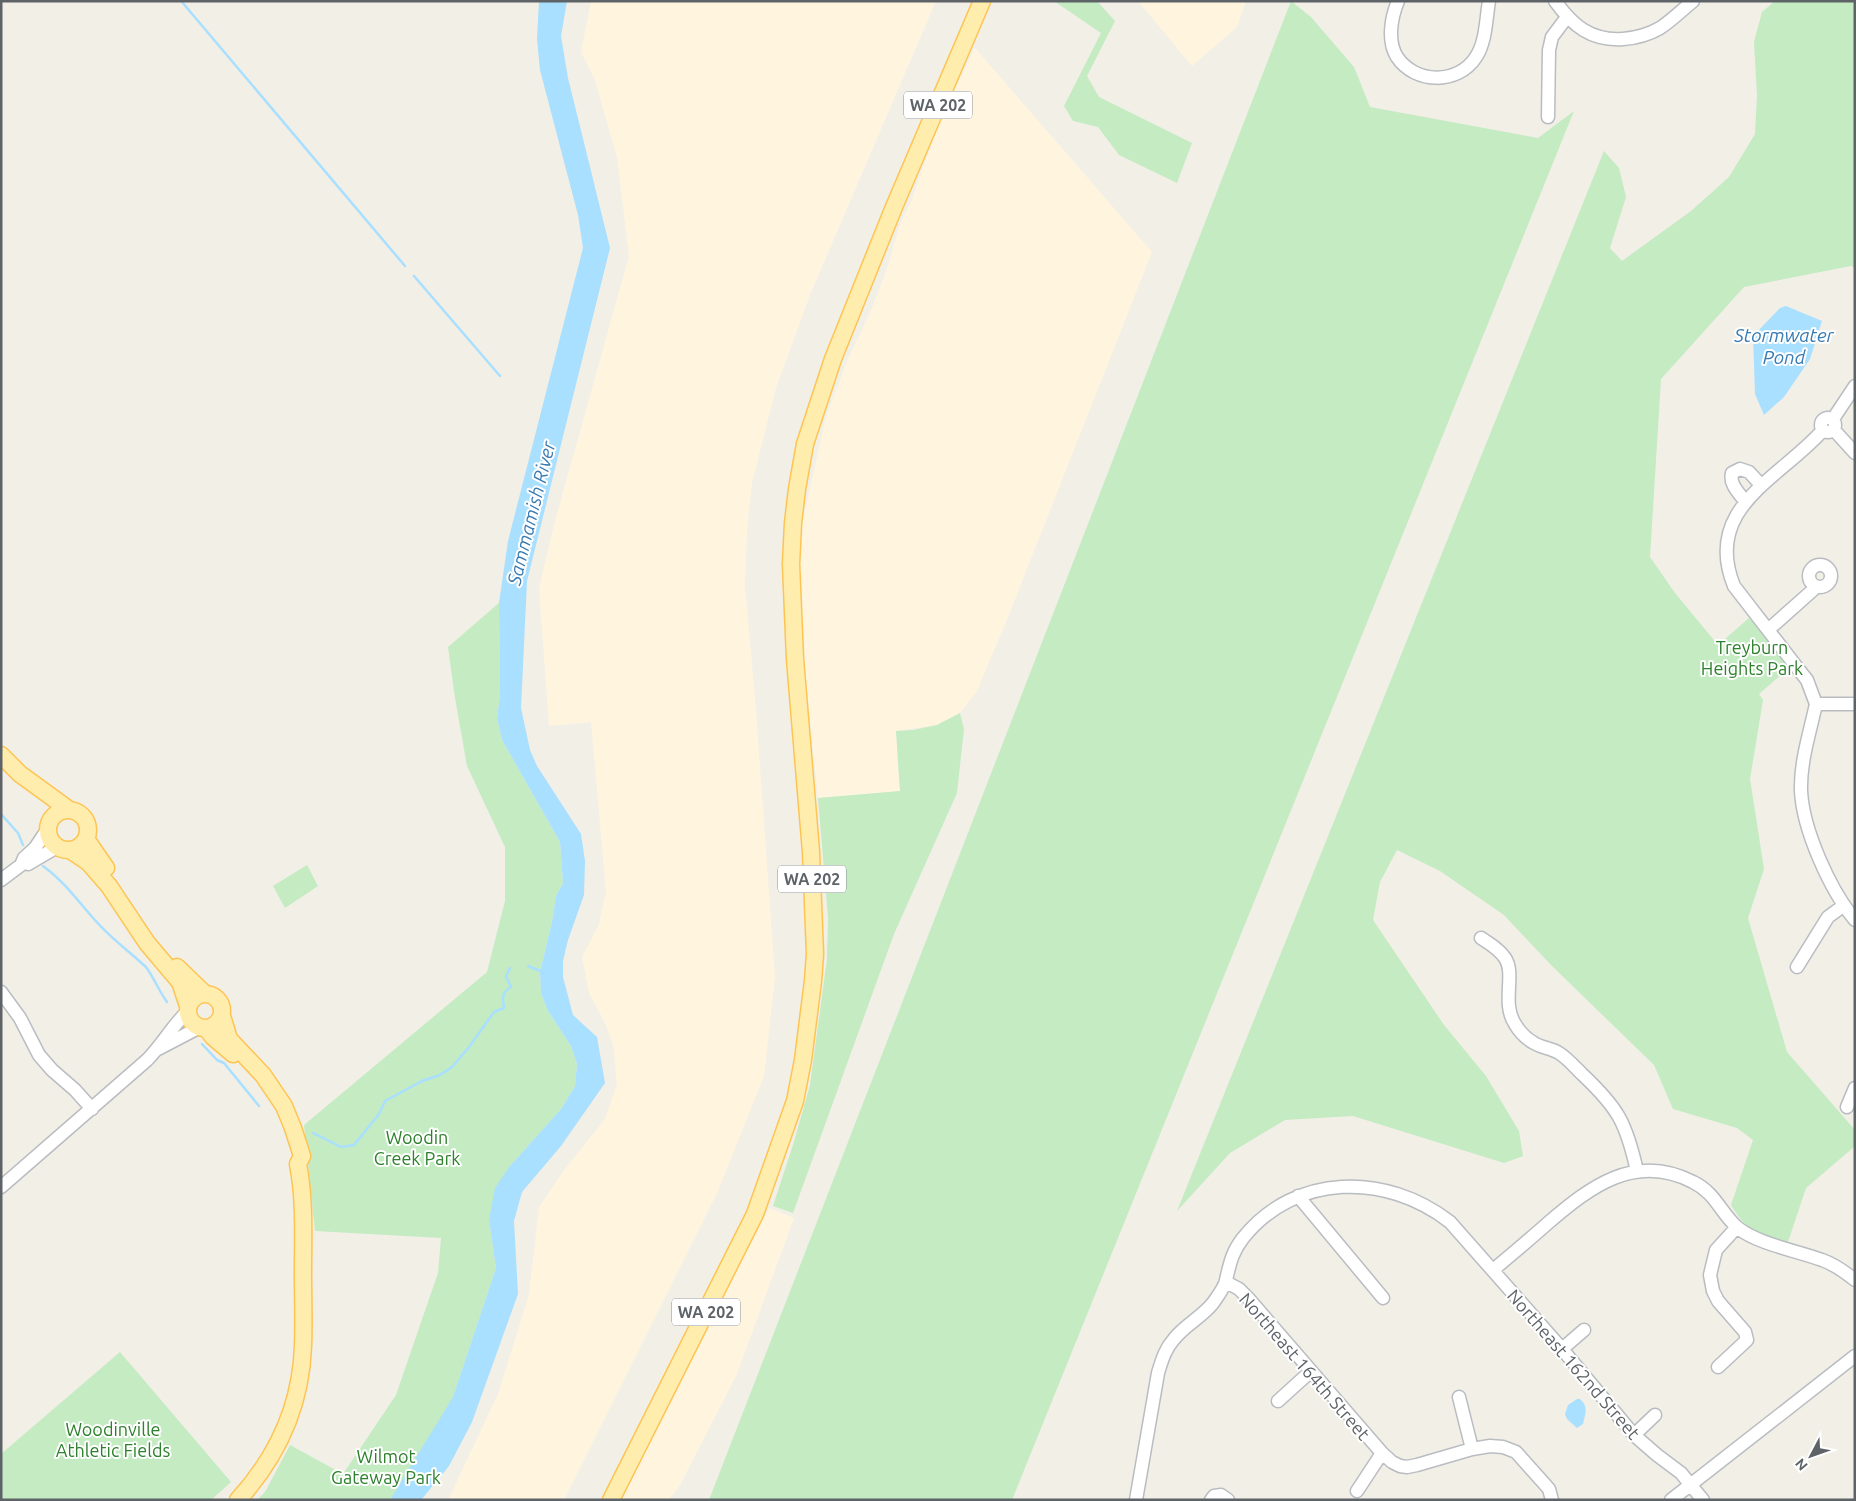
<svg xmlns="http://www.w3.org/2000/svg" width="1856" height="1501" font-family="Ubuntu,sans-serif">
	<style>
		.commercial { fill: #fff5de }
		.green { fill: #c4ebc2 }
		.water { fill: #a9dfff }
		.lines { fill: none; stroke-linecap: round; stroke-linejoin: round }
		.stream { stroke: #a9dfff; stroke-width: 2.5 }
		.minor-casing { stroke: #b9bdc1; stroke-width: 15 }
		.major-casing { stroke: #fec453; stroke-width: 19 }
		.minor { stroke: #fff; stroke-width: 12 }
		.major { stroke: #ffedae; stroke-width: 16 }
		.labels { text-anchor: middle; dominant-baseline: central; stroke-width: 4; stroke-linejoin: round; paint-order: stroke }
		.shield { fill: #fff; stroke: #8e9295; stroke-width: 1 }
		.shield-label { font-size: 16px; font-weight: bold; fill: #5e6368 }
		.park-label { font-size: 18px; fill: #2d812c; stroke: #fff }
		.street-label { font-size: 18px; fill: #5e6368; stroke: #fff }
		.water-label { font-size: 19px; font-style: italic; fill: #387bb2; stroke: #fff }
	</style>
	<rect width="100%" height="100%" fill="#f2efe7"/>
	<path class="commercial" d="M591,1h345l-126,294 -34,93 -24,95 -5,48 -2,55 11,124 19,267 -11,99 -46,115 -154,309h-116l50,-106 31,-99 10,-88 26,-38 40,-50 12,-35 -4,-40 -9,-23 -15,-28 -7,-36 17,-33 7,-32 -15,-170 -42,4 -10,-138 16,-67 74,-265 -12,-98 -22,-78 -14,-28z
		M1138,1h108l-9,26 -45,39z
		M975,48l177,204 -144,365 -31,74 -17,22 -23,12 -41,6 4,60 -82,7 -14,-138 -4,-94 2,-42 24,-107 21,-56 24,-51 15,-38 13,-45 13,-28 28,-80z
		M769,1208l25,10 -57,156 -57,111 -11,15h-48z"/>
	<path class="green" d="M1054,1h43l18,20 -28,55 12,21 93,46 -15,40 -58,-28 -21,-28 -25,-6 -9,-15 37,-73z
		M1291,1l20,16 43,50 16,40 168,31 36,-27 -562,1389h-303z
		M1775,1h80v267l-4,-2 -107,21 -83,92 -11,178 25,36 43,52 31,-27 41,49 -31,27 4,6 -13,79 14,90 -16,49 39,134 68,78v16l-49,42 -18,54c-30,-9 -40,-9 -57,-37l22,-65 -16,-12 -64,-19 -19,-44 -103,-100 -47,-50 -64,-44 -43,-21 -17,32 -7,38 71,105 42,51 33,55 4,25 -19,7 -151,-47 -68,4 -55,33 -53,58 427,-1060 15,17 7,29 -16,51 12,13 69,-50 38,-34 26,-43 2,-39 -3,-53 8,-30z
		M499,603l1,93 -3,22 5,22 58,102 3,41 -7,13 -4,26 -12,50 1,21 7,18 23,35 6,18 -2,22 -14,23 -51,57 -21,54 7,48 -43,129 -47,103h-149l8,-8 25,-47 53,29 53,-79 42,-122 3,-35 -126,-7 -11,-106 183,-153 18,-71v-54l-38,-81 -12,-68 -7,-51z
		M960,713l4,16 -7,64 -63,141 -101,279 -20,-7 20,-61 17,-60 17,-126 1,-42 -10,-119 82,-7 -4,-60 17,-1 24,-5z
		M307,865l11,21 -33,22 -12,-22z
		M120,1352l111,130 -20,18h-210v-46z"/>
	<path class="water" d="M539,1h28l-6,35 7,42 42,170 -83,333 -6,127 9,42 7,16 44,68 4,27 -1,34 -16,45 -5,21v16l10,38 24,22 8,46 -44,63 -39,46 -8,29 4,73 -46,128 -23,44 -28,34h-31l63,-103 43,-129 -7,-48 6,-32 15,-22 51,-57 14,-23 2,-22 -6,-18 -23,-35 -7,-18 -1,-21 12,-50 4,-26 7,-13 -3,-41 -58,-102 -5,-22 3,-22 -1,-93 9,-62 75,-293 -5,-33 -38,-145 -3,-31z
		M1786,306l36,15 -12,38 -26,38 -20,18 -9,-21 -2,-58 27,-28z
		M1577,1399h3c9,8 5,15 3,25l-6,4 -10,-9 -2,-5 3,-9z"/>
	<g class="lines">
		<path class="stream" d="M182,2l223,264
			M414,276l86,100
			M1,814l17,19 5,12
			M43,866c21,15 34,34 51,53 15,18 35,32 52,48 8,11 13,24 21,35
			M528,966l15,6
			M202,1044l15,16 7,3 35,43
			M313,1133l28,14 13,-2 25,-31 6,-13 37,-20 18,-6 12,-8 17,-20 25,-35 10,-4c-2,-10 -2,-16 7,-21l-5,-11 4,-8"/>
		<defs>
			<path id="minor" d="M1398,1c-7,17 -11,40 -1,56 18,27 61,28 79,0 10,-15 10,-38 13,-56
				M1555,1c18,25 36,40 68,38 13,-1 25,-4 37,-11 11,-7 22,-18 33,-27
				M1548,117l1,-67 3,-13 15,-20
				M1821 425a7 7 0 1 1 14 0a7 7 0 1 1-14 0Z
				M1833,419l22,-33
				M1834,430l21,23
				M1745,501c-6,-8 -16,-17 -13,-28l8,-4 9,3 12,13
				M1809 576a11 11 0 1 1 22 0a11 11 0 1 1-22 0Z
				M1768,630l45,-40 1,-4
				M1816,704l-9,-24 -8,-10 -65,-84c-32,-79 47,-108 89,-156
				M1816,704c-6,28 -16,58 -15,87 2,39 29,99 54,129
				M1816,704h39
				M28,864l29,-17
				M1,880l20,-15 3,-7 11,-10 12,-18
				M1481,938c9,6 18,11 24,20 11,16 -4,45 10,66 4,7 12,15 19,19 8,5 17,5 25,10 8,5 16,14 23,21 36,34 44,48 55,97
				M1797,967l31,-50 15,-11
				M1,992l19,26 19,37 13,15 23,20 17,19
				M158,1049l42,-22
				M1847,1107l8,-19
				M1,1187l146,-127c15,-15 25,-34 41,-49
				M1298,1196l85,102
				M1493,1270c18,-15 37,-31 55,-47 42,-36 87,-71 145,-41 23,11 28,32 45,46 20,16 60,23 84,32 12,4 23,12 33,20
				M1226,1282l13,7 9,9 134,155 10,9 8,4 7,1 10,-2 55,-16 18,-3 13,1 13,5 33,37 3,11
				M1562,1349l22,-19
				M1718,1367l29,-27 -2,-8 -27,-31 -5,-10 -3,-16 6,-25 21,-23
				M1459,1397l13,52
				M1278,1401l32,-29
				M1634,1435l21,-20
				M1357,1491l25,-38
				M1136,1500l22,-127c4,-13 7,-24 16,-34 11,-14 28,-22 39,-36 4,-6 12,-16 13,-23 4,-17 6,-28 17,-42 52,-65 143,-66 207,-16l112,127 72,86 23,20 24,18 22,27
				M1211,1500l3,-4 7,-1 7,5
				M1671,1500l184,-144"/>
			<path id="major" d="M1,755l19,19 48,35
				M48 830a20 20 0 1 1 40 0a20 20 0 1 1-40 0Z
				M86,839l20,29
				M70,850l18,12 21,24 38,57 33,39 8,24
				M177,967l27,26
				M188 1011a17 17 0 1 1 34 0a17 17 0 1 1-34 0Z
				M222,1016l7,23 34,36 21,31 9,22 9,28 -4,8
				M206,1028l7,9 20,17
				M238,1500c40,-44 63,-94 65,-154 1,-24 0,-48 0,-72 0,-37 2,-74 -5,-110
				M611,1500l144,-286 40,-113 8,-41 10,-79 2,-27 -4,-102 -16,-193 -4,-95 2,-41 4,-34 8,-45 28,-85 61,-152 88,-206"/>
		</defs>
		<use href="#minor" class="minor-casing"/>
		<use href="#major" class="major-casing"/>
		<use href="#minor" class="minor"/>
		<use href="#major" class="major"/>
	</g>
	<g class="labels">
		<g class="shield">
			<rect x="904" y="91.5" width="68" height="27" rx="4"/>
			<rect x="778" y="865.5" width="68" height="27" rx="4"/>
			<rect x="672" y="1298.5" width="68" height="27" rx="4"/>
		</g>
		<g class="shield-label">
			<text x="938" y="105">WA 202</text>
			<text x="812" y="879">WA 202</text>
			<text x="706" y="1312">WA 202</text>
		</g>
		<g class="park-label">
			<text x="1752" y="647">Treyburn<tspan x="1752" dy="21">Heights Park</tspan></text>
			<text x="417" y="1137">Woodin<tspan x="417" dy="21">Creek Park</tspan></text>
			<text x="113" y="1429">Woodinville<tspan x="113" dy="21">Athletic Fields</tspan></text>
			<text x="386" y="1456">Wilmot<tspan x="386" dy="21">Gateway Park</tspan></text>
		</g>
		<g class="street-label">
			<text transform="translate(1574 1364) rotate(49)">Northeast 162nd Street</text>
			<text transform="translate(1305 1366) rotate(49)">Northeast 164th Street</text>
		</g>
		<g class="water-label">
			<text x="1784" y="335">Stormwater<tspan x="1784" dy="22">Pond</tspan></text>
			<text transform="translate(531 513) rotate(-76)">Sammamish River</text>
		</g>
	</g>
	<rect width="1856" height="1501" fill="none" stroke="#5e6368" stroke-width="5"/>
	<g transform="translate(1811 1456) rotate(229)" stroke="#ffffff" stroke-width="4" paint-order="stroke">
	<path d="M0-4L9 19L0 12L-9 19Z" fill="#5e6368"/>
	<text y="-8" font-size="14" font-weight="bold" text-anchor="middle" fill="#5e6368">N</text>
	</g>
</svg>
